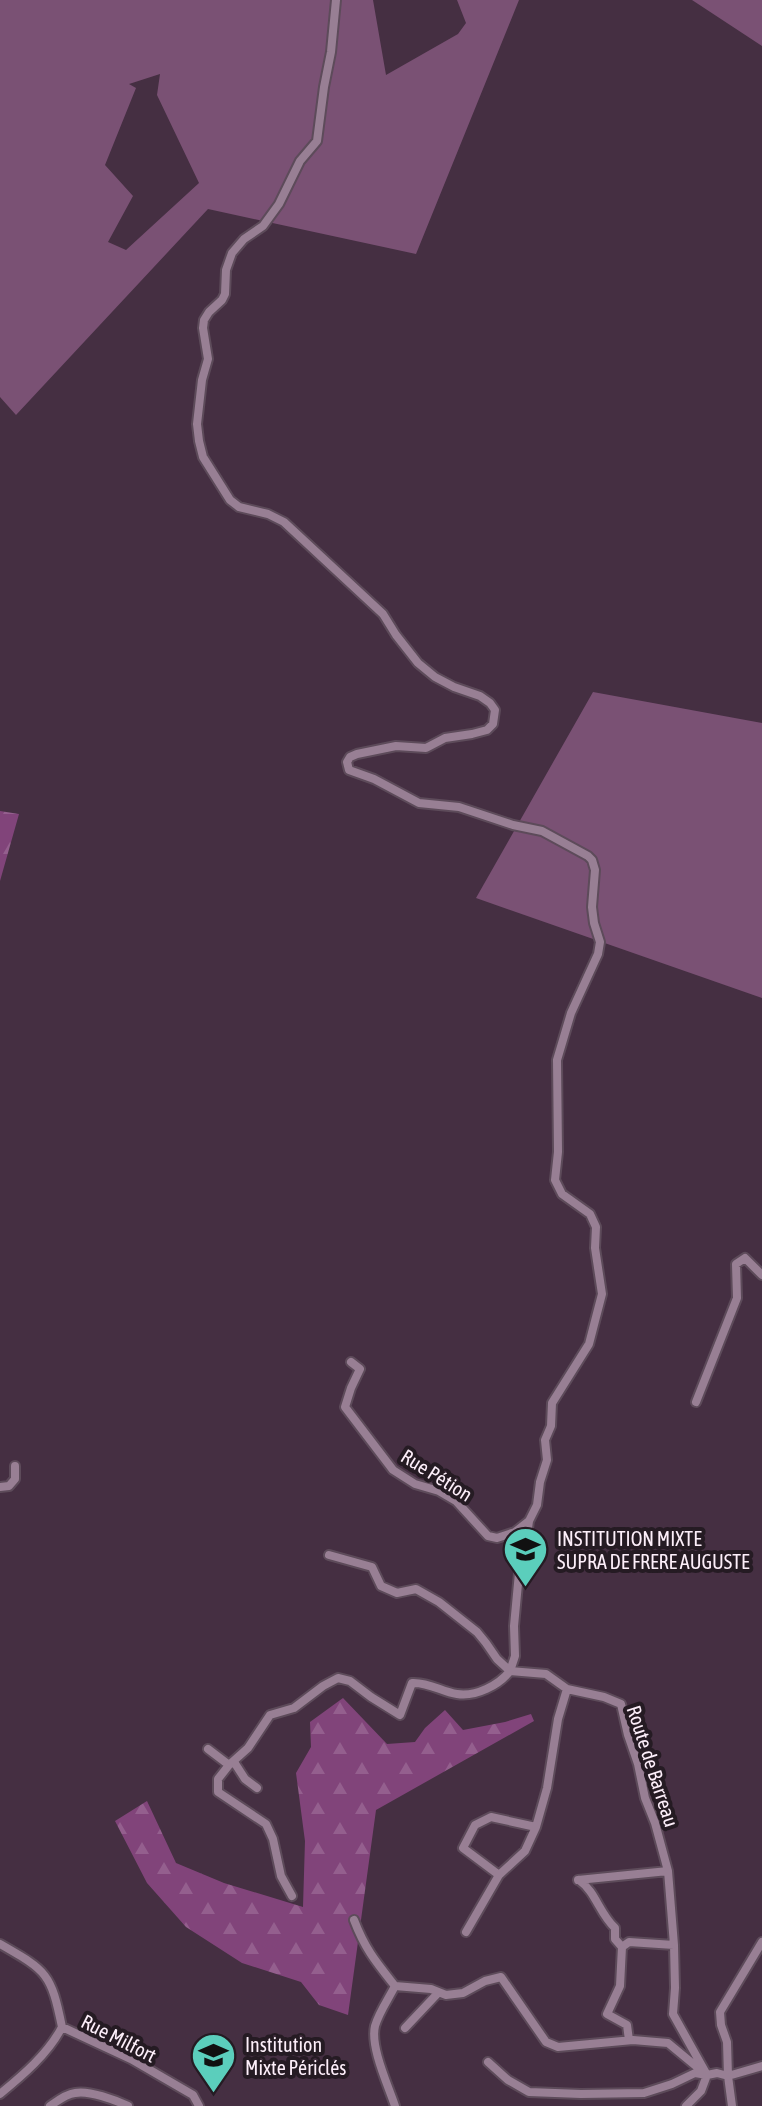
<svg xmlns="http://www.w3.org/2000/svg" width="762" height="2106" font-family="'Asap Condensed',sans-serif">
	<style>
		.grass { fill: #7a5174; fill-rule: evenodd }
		.forest { fill: url(#forest-firs) }
		.lines { fill: none; stroke-linecap: round; stroke-linejoin: round }
		.street-casing { stroke: #5d4b5a; stroke-width: 12 }
		.street { stroke: #987f94; stroke-width: 8 }
		.labels { text-anchor: middle; dominant-baseline: central; stroke-width: 8; stroke-linejoin: round; paint-order: stroke }
		.street-label { font-size: 20px; fill: #fdeffa; stroke: #251b23 }
		.poi-label { font-size: 20px; fill: #fdeffa; stroke: #251b23; text-anchor: start }
	</style>
	<defs>
		<pattern id="forest-firs" width="22" height="20" patternUnits="userSpaceOnUse" patternTransform="scale(2)"><rect width="22" height="20" fill="#81447a"/><path d="M5 1l3.5 6h-7zM16 11l3.5 6h-7z" fill="#945f8e"/></pattern>
	</defs>
	<rect width="100%" height="100%" fill="#452f42"/>
	<path class="grass" d="M0,0h373l13,75 72,-41 8,-11 -9,-23h62l-103,254 -208,-45 -192,206 -16,-18zM160,74l-3,21 42,88 -73,67 -18,-8 25,-46 -28,-31 31,-77 -7,-4z
		M692,0h70v46z
		M593,692l169,31v275l-286,-100z"/>
	<path class="forest" d="M0,811l19,3 -19,67z
		M343,1698l44,46 28,-2 10,-14 20,-18 18,20 42,-8 26,-8 3,7 -158,89 -28,205 -29,-10 -18,-23 -59,-19 -56,-36 -39,-44 -32,-62 32,-20 29,62 48,20 79,24 2,-66 -9,-68 15,-26 -1,-25z"/>
	<g class="lines">
		<defs>
			<path id="street" d="M336,0l-5,52 -7,35 -7,54 -17,20 -21,43 -16,22 -19,13 -12,14 -6,17 -1,24 -3,6 -13,12 -5,8 -1,8 5,31 -6,21 -5,44 2,17 4,16 27,43 9,7 29,7 16,8 99,92 13,21 22,28 17,14 19,10 26,9 10,7 5,7 -2,14 -6,6 -15,4 -27,4 -19,10 -30,-2 -39,8 -7,3 -3,5 2,8 25,9 45,24 40,4 54,18 29,6 46,25 4,4 3,10 -3,37 2,16 6,19 -2,12 -27,59 -14,47 1,92 -3,28 7,14 28,20 6,13 -1,21 7,46 -13,50 -37,59 -1,23 -6,14 2,20 -7,22 -3,23 -8,16 -3,22 -7,30 -5,53 1,30 -5,15 36,3 21,15 37,8 17,7 7,31 10,29 7,34 10,25 13,48 6,74 1,43 -2,26 34,61
				M351,1362l9,7 -9,19 -6,19 48,63 22,14 24,7 17,10 32,35 9,2 18,-6 14,-11
				M696,1402l41,-104 -1,-34 9,-6 17,17
				M0,1487l9,-1 6,-7v-13
				M208,1749l21,16 -11,14v13l48,32 7,15 8,37 11,20
				M234,1762l11,17 12,9
				M229,1765l19,-17 22,-33 24,-7 29,-22 15,-8 12,3 21,16 29,18 12,-32c17,-1 30,9 45,11 19,3 42,-9 53,-23l-13,-12 -11,-16 -9,-11 -38,-30 -23,-13 -19,4 -16,-7 -9,-19 -43,-12
				M499,1875l-36,-27 12,-23 16,-8 45,10
				M578,1880l90,-9
				M579,1880c17,12 20,33 36,48v11l7,8
				M354,1920c11,29 22,42 41,66l36,3 15,6 17,-2 22,-12 16,-4 45,65 12,5 75,-7 35,3 35,29
				M466,1932l33,-57 26,-24 11,-24 11,-39 11,-69 9,-30
				M0,1944c47,27 51,29 62,83 -14,27 -39,48 -62,67
				M395,1986c-6,12 -16,26 -20,40 -5,21 13,59 20,80
				M62,2027l69,32 62,36 6,11
				M405,2028l33,-35
				M629,2040l-2,-15 -20,-11 13,-28 2,-39 7,-5 45,3
				M488,2062l20,18 21,12 52,2 63,-1 28,-9 23,-11 12,2 10,-2 11,3 34,-10
				M50,2106c7,-5 16,-12 25,-13 14,-3 40,7 53,13
				M686,2106l15,-15 6,-16
				M732,2106l-4,-30 -1,-34 -6,-17 -1,-13 42,-70"/>
		</defs>
		<use href="#street" class="street-casing"/>
		<use href="#street" class="street"/>
	</g>
	<defs>
		<symbol id="school-pin" viewBox="-11 -11 22 30"><path d="M0 17L-7.5 6A9.5 9.5 0 1 1 7.5 6Z" fill="#5bcebc" stroke="#251b23"/><path d="M0-5L7-2L0 1L-7-2ZM-4 1L0 2.5L4 1V4Q0 6-4 4Z" fill="#111"/></symbol>
	</defs>
	<g fill-rule="evenodd">
		<use href="#school-pin" x="500" y="1524" width="51" height="69"/>
		<use href="#school-pin" x="188" y="2030" width="51" height="69"/>
	</g>
	<g class="labels">
		<g class="street-label">
			<text transform="translate(437 1475) rotate(32)">Rue Pétion</text>
			<text transform="translate(653 1766) rotate(72)">Route de Barreau</text>
			<text transform="translate(119 2038) rotate(27)">Rue Milfort</text>
		</g>
		<g class="poi-label">
			<text x="557" y="1538">INSTITUTION MIXTE<tspan x="557" dy="23">SUPRA DE FRERE AUGUSTE</tspan></text>
			<text x="245" y="2044">Institution<tspan x="245" dy="23">Mixte Périclés</tspan></text>
		</g>
	</g>
</svg>
